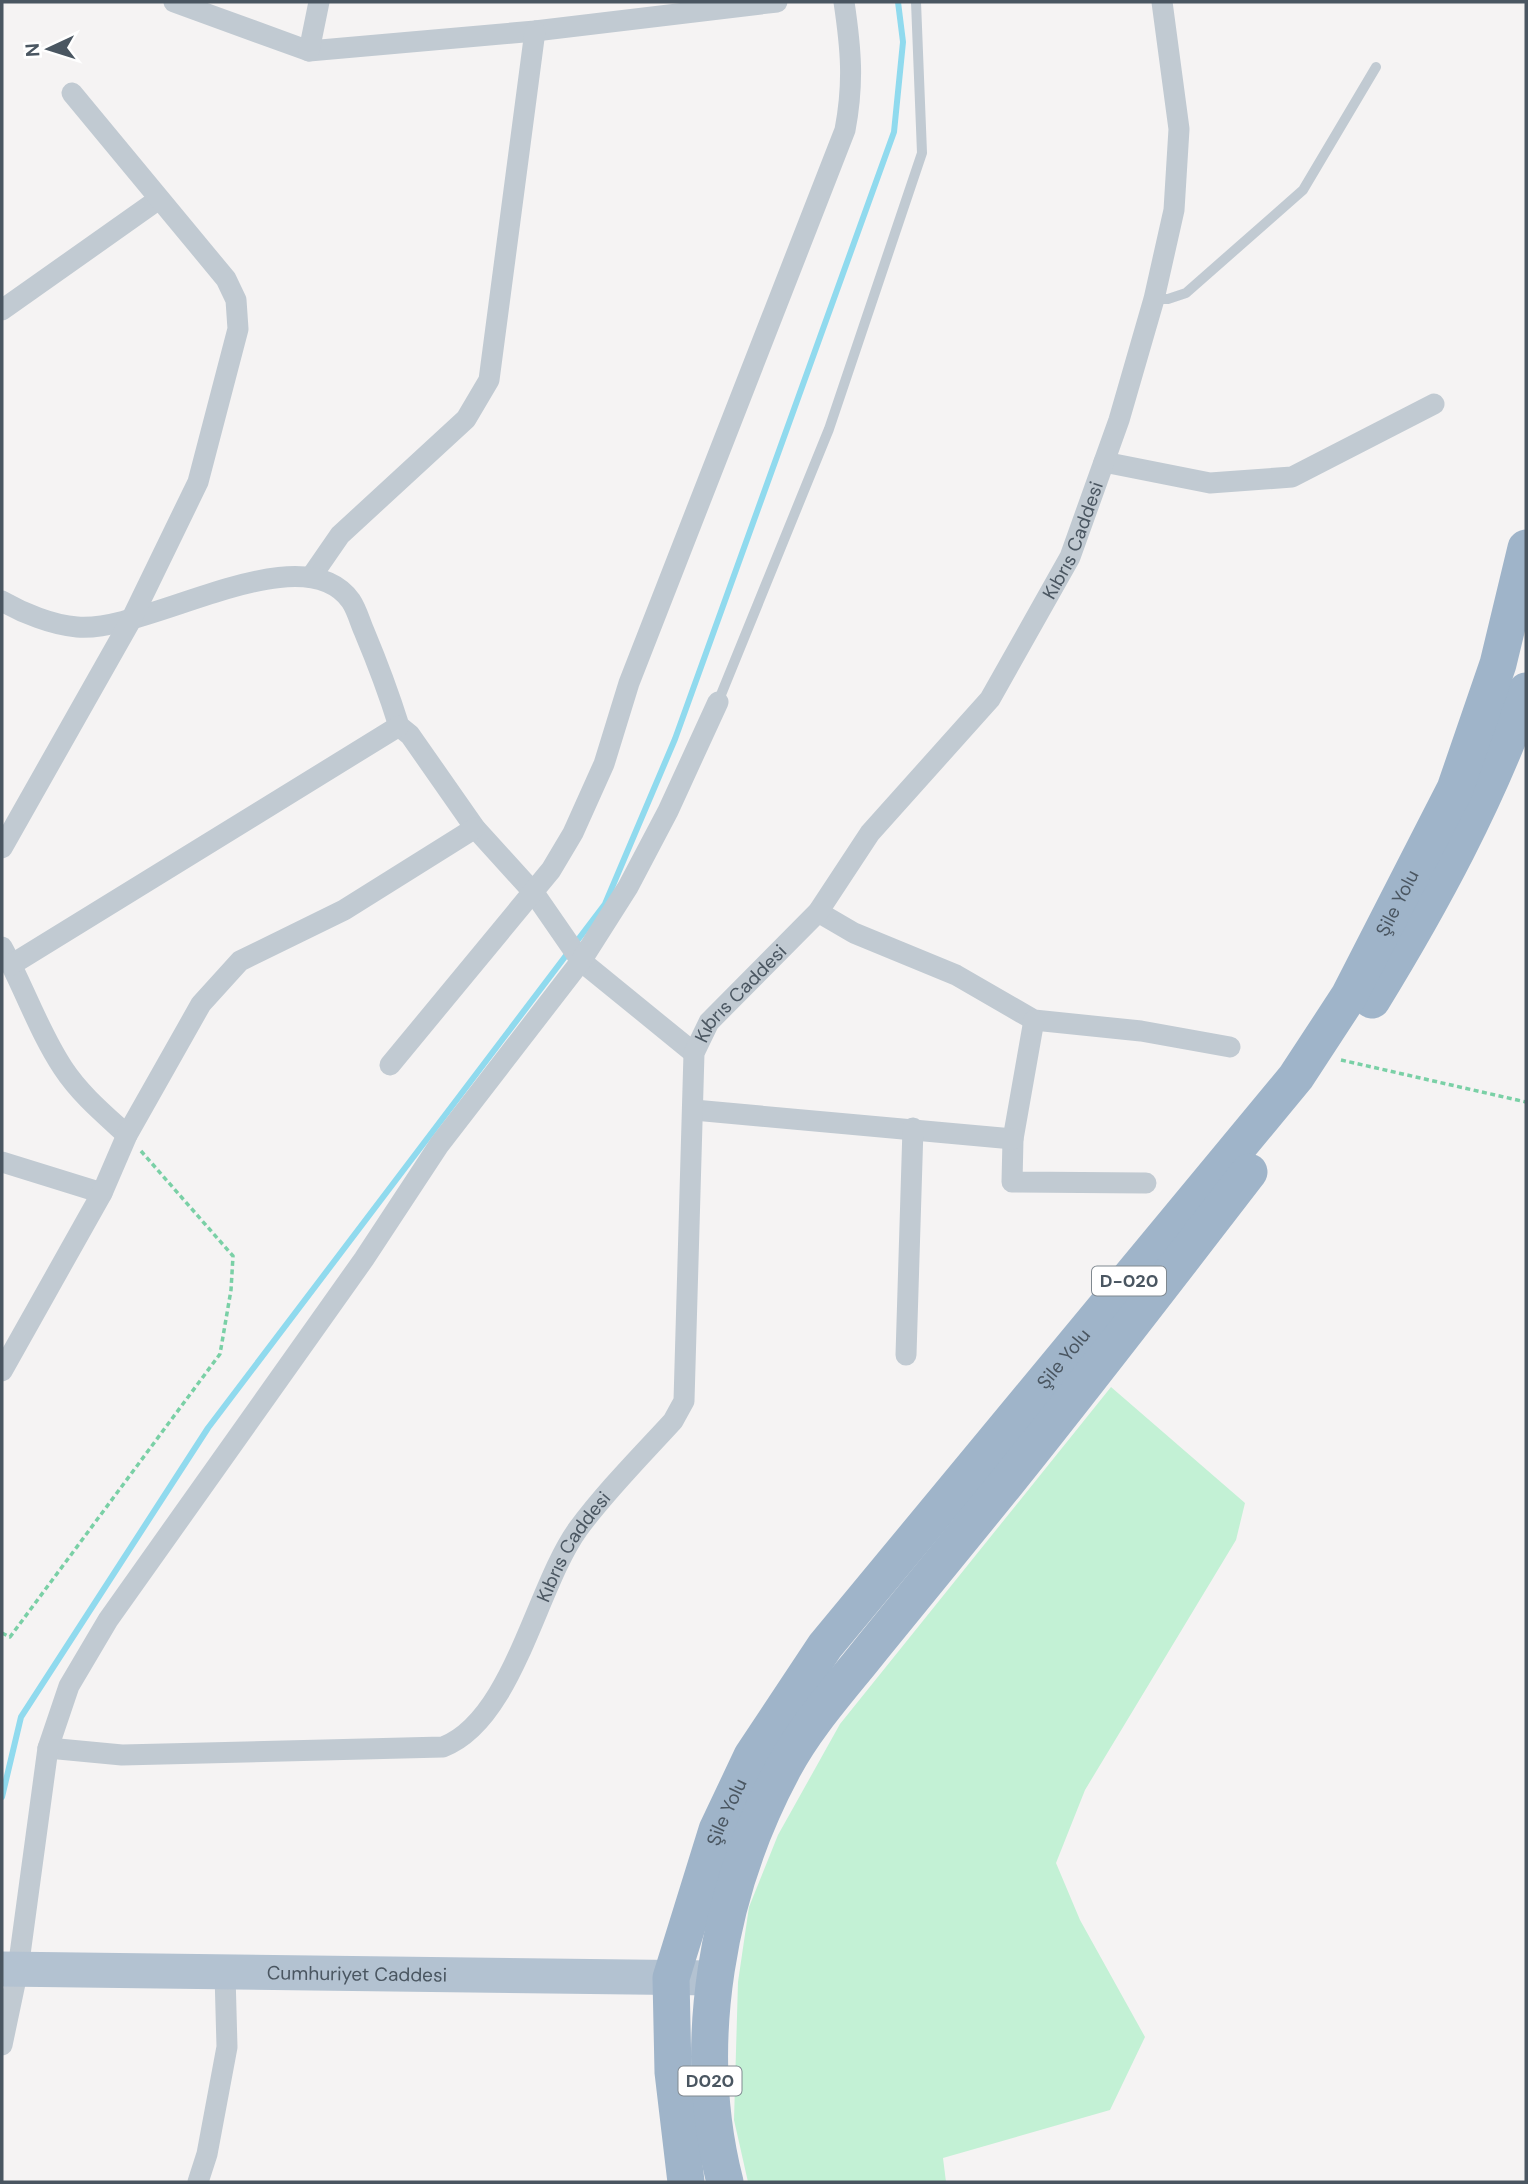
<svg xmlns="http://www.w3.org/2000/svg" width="1528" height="2184" font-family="'DM Sans',sans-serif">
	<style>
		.green { fill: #c3f1d5 }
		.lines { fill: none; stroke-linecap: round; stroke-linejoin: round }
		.stream { stroke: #90daee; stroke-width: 6 }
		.path { stroke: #7ad0a6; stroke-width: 3.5; stroke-dasharray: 5 3.5; stroke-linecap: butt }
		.service { stroke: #c1cad2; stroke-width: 10 }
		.minor { stroke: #c1cad2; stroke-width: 21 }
		.primary { stroke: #b3c2d1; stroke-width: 35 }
		.trunk { stroke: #9fb4c9; stroke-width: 37 }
		.labels { text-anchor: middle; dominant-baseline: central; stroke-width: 6; stroke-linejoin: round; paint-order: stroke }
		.shield { fill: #fff; stroke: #808990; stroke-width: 2 }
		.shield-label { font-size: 18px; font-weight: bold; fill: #4a5661 }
		.street-label { font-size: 19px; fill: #4a5661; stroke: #fff }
	</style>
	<rect width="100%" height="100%" fill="#f5f3f3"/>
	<path class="green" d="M1111,1387l134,116 -9,37 -151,250 -29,73 24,57 65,117 -35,73 -167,48 3,24h-198l-14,-62 4,-138 11,-75 29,-72 62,-111z"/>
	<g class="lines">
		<path class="stream" d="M2,1797l19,-80 187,-289 397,-524 70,-165 219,-607 9,-90 -5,-40"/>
		<path class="path" d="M1341,1060l185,42
			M2,1633l8,4 210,-283 11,-64 2,-34 -92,-105"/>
		<path class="service" d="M1154,299h14l18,-6 117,-103 73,-123
			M718,702l111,-273 93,-276 -6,-151"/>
		<g class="minor">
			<path d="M174,2l135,49 226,-20 242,-29"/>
			<path d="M309,51l10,-49"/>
			<path d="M2,310l157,-111"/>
			<path d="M1104,462l106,21 82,-6 142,-73"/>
			<path d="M311,577l29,-42 126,-116 23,-39 46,-349"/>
			<path d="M2,601c21,12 50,24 75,26 69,7 225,-96 274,-26 6,9 9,21 13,30 13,31 25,63 35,95l11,9 65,93 59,65 47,68 113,92"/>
			<path d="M2,848l129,-228 67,-138 40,-153 -2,-29 -10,-21 -154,-186"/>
			<path d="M818,912l36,21 102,42 78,45 107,11 89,16"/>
			<path d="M2,947c22,40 36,83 61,121 17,26 41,46 64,67"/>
			<path d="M11,965l388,-239"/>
			<path d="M1034,1020l-21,119 -1,43 134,1"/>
			<path d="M390,1065l161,-195 22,-37 31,-69 25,-81 216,-553c9,-47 6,-81 -1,-128"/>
			<path d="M694,1110l319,29"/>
			<path d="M2,1162l100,31"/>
			<path d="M906,1355l7,-227"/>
			<path d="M2,1371l100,-178 25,-58 74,-131 39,-43 104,-51 131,-82"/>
			<path id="s1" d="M48,1748l74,7 321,-8c70,-27 93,-160 135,-218 28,-38 63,-73 95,-108l11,-20 10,-348 15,-31 109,-110 52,-79 120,-134 80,-142 49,-137 35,-121 20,-89 5,-81 -17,-127"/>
			<path d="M2,2045l16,-76 30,-221 21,-62 39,-66 256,-361 75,-114 142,-184 47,-74 40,-76 50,-109"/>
			<path d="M198,2182l9,-28 20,-107 -2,-73"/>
		</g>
		<path class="primary" id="s2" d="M2,1969l711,9"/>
		<g class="trunk">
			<path d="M1372,1000c60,-98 116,-201 154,-309"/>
			<path id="s3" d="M686,2182l-13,-110 -2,-94 46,-148 35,-74 73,-110 471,-569 53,-81 106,-207 43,-125 28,-116"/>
			<path d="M725,2182c-35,-137 -8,-291 59,-415 23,-43 58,-81 88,-119 44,-54 88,-108 132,-162 83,-103 164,-209 245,-314"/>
		</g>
	</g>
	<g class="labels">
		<g class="shield">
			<rect x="1092" y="1266.5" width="74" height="29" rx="5"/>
			<rect x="678.5" y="2066.5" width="63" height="29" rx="5"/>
		</g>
		<g class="shield-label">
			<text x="1129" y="1281">D-020</text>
			<text x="710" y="2081">D020</text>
		</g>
		<g class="street-label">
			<text stroke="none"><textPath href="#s1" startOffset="1815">Kıbrıs Caddesi</textPath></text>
			<text stroke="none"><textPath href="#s3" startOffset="1514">Şile Yolu</textPath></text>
			<text stroke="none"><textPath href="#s1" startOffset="1248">Kıbrıs Caddesi</textPath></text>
			<text stroke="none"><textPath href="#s3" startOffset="947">Şile Yolu</textPath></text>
			<text stroke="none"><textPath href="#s1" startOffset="639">Kıbrıs Caddesi</textPath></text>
			<text stroke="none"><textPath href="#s3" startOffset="380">Şile Yolu</textPath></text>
			<text stroke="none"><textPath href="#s2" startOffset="355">Cumhuriyet Caddesi</textPath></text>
		</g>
	</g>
	<rect width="1528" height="2184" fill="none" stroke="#4a5661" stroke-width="7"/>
	<g transform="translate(49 49) rotate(266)" stroke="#ffffff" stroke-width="5" paint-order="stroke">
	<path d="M0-5L12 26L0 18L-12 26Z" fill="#4a5661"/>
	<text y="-10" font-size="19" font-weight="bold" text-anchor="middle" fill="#4a5661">N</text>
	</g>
</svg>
